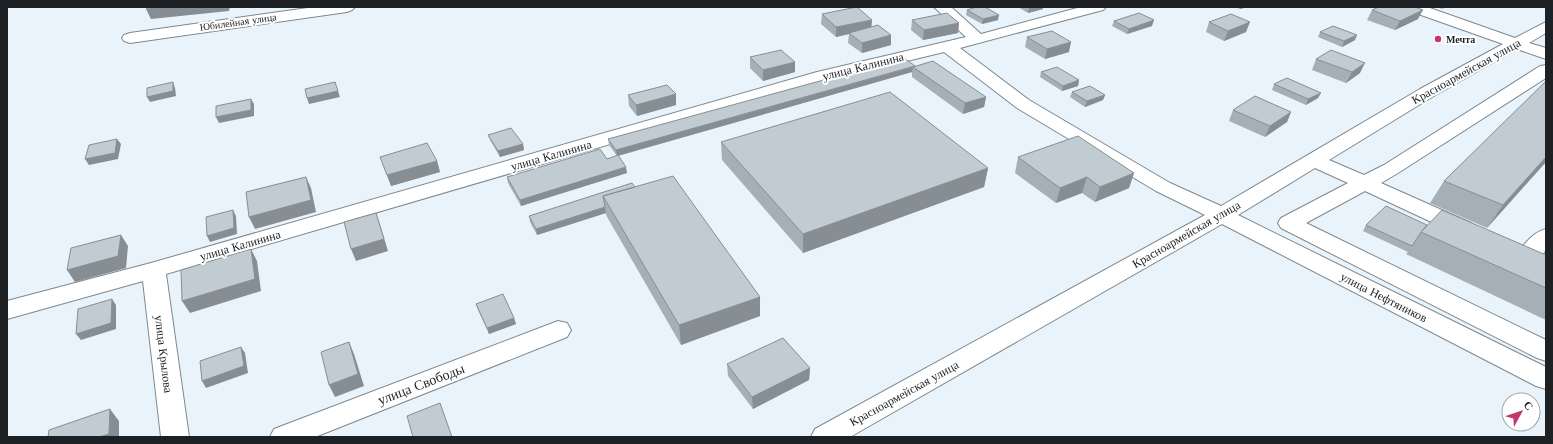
<svg xmlns="http://www.w3.org/2000/svg" width="1553" height="444" font-family="'Libre Baskerville',serif">
	<style>
		.lines { fill: none; stroke-linecap: round; stroke-linejoin: round }
		.minor-casing { stroke: #7e888e; stroke-width: 2 }
		.minor { fill: #fff; fill-rule: evenodd }
		.wall { fill: #a6afb5 }
		.shaded-wall { fill: #878e93 }
		.building { fill: #c1cbd2; stroke: #878e93 }
		.poi-dot { fill: #c2376d; stroke: #fff; stroke-width: 1.5 }
		.labels { text-anchor: middle; dominant-baseline: central; stroke-width: 4; stroke-linejoin: round; paint-order: stroke }
		.far-street-label { font-size: 10px; fill: #1d2124; stroke: #fff }
		.far-poi-label { font-size: 10px; font-weight: bold; fill: #1d2124; stroke: #fff; text-anchor: start }
		.street-label { font-size: 12px; fill: #1d2124; stroke: #fff }
		.near-street-label { font-size: 14px; fill: #1d2124; stroke: #fff }
	</style>
	<rect width="100%" height="100%" fill="#e8f3fb"/>
	<g class="lines">
		<defs>
			<path id="minor" d="M315,7h40l-3,3 -5,2 -217,31 -6,-2 -2,-3 2,-3 6,-2z
				M934,7h17l30,27 100,-27h25l-3,3 -143,38 69,52 141,83 51,23 199,-117 83,-45 -96,-34 -3,-3h23l88,31 31,-16v11l-17,10 17,5v11l-29,-10 -85,48 -103,63 35,15 20,-10 156,-99 6,-1v13l-148,95 -17,10 90,40 3,5 -3,5 -8,2 -8,-2 -90,-42 -59,32 240,117v21l-9,-3 -256,-130 -3,-5 3,-5 67,-35 -33,-15 -77,47 308,152v22l-10,-3 -314,-162 -372,213h-39l4,-8 390,-214 -49,-24 -139,-83 -73,-56 -115,28 -663,194 23,163h-28l-18,-156 -136,38v-18l144,-38 666,-191 149,-35z
				M1546,229v21c-9,10 -13,16 -27,12l-4,-5c7,-11 18,-25 31,-28z
				M558,321l9,2 4,7 -4,7 -252,100h-45l4,-8z"/>
		</defs>
		<use href="#minor" class="minor-casing"/>
		<use href="#minor" class="minor"/>
	</g>
	<path class="wall" d="M1018,7h25v2l-15,4z
		M1234,7h13l-7,2z
		M1437,7h9l-4,2z
		M967,10l31,10 -16,4 -16,-9z
		M1372,10l46,9 -23,11 -28,-10z
		M822,14l50,6 -1,7 20,18 -29,8 -14,-10 1,-9 -13,3 -15,-13z
		M912,20l47,3 -1,10 -35,7 -12,-10z
		M1114,21l38,5 -25,8 -15,-8z
		M1209,22l37,10 -22,9 -18,-9z
		M1320,32l35,8 -13,7 -24,-10z
		M1027,37l42,15 -24,7 -20,-12z
		M750,57l45,15 -32,9 -13,-13z
		M1316,59l44,14 -14,10 -34,-13z
		M915,66l71,31 -2,10 -21,7 -51,-37v-5l-294,84 9,17 -106,33 -13,-23 -1,-6 100,-18 10,-3 -8,-11 -1,-6z
		M1041,72l38,8 -1,6 -16,5 -22,-14z
		M1274,84l44,14 -12,7 -34,-15z
		M1072,92l33,3 -2,5 -18,7 -15,-10z
		M628,95l48,10 -39,11 -8,-10z
		M1233,110l58,2 -4,10 -22,15 -36,-16z
		M488,135l35,9 1,6 -24,7 -10,-17z
		M721,142l267,26 -4,19 -181,66 -81,-93z
		M380,157l57,4 3,11 -49,14z
		M1018,157l116,16 -5,15 -34,14 -13,-9 -26,10 -41,-30z
		M1546,162l-59,66 -57,-25 14,-22z
		M635,187l125,110v19l-79,29 -75,-130v-2l-69,22 -7,-13 -1,-6z
		M1366,225h61l119,30v65l-140,-66 2,-2 -45,-21z
		M476,304l38,14 2,6 -27,10 -11,-24z
		M727,364l83,4 -1,12 -56,29 -25,-33z"/>
	<path class="shaded-wall" d="M168,7h62l-1,4 -78,8 -5,-10z
		M1032,7h11v2l-15,4 1,-5z
		M1241,7h6l-7,2z
		M1423,10l-5,9 -23,11 5,-9z
		M999,15l-1,5 -16,4 1,-5z
		M872,20l-1,10 -22,3v1l-13,3v-10z
		M1154,20l-2,6 -25,8 2,-5z
		M1250,22l-4,10 -22,9 4,-10z
		M959,23l-1,10 -35,7 1,-10z
		M891,35v10l-29,8v-10z
		M1357,35l-2,5 -13,7 2,-6z
		M1071,42l-2,10 -24,7 2,-10z
		M795,62v10l-32,9v-11z
		M1365,63l-5,10 -14,10 6,-11z
		M913,67l-1,5 -295,84 -1,-6z
		M1079,80l-1,6 -16,5 1,-5z
		M173,82l2,6 1,8 -26,6 -3,-5z
		M335,82l5,15 -31,7 -2,-6z
		M1321,93l-3,5 -12,7 2,-6z
		M676,94v11l-39,11 -1,-11z
		M1105,95l-2,5 -18,7 2,-6z
		M986,97l-2,10 -21,7 2,-11z
		M251,99l3,5v12l-35,7 -3,-6z
		M1291,112l-4,10 -22,15 5,-11z
		M117,139l4,5 -3,15 -29,6 -4,-6z
		M523,144l1,6 -24,7 -2,-6z
		M1546,157v5l-59,66 16,-23z
		M437,161l3,11 -49,14 -4,-11z
		M626,167l1,6 -106,33 -1,-6z
		M988,168l-4,19 -181,66v-19z
		M1134,173l-5,15 -34,14 5,-15z
		M306,177l5,11 5,24 -61,17 -6,-12z
		M1087,177l-5,16 -26,10 4,-15z
		M605,207l1,6 -69,22 -1,-6z
		M233,210l3,6 1,18 -27,8 -3,-6z
		M376,213l4,12 8,26 -32,10 -5,-12z
		M121,235l7,11 -2,22 -51,14 -8,-12z
		M251,249l6,12 4,30 -71,22 -8,-12z
		M760,297v19l-79,29 -2,-20z
		M112,299l4,6v24l-35,11 -5,-6z
		M514,318l2,6 -27,10 -2,-6z
		M349,342l5,12 10,32 -29,11 -6,-12z
		M241,347l4,6 3,20 -42,15 -4,-7z
		M810,368l-1,12 -56,29 -1,-12z
		M110,409l9,12v16h-20z"/>
	<path class="building" d="M148,7h20l-22,2z
		M857,7l15,13 -36,7 -14,-13z
		M976,7h9l14,8 -16,4 -16,-9z
		M1379,7h36l8,3 -23,11 -28,-11z
		M947,13l12,10 -35,7 -12,-10z
		M1139,13l15,7 -25,9 -15,-8z
		M1231,14l19,8 -22,9 -19,-9z
		M878,25l13,10 -29,8 -13,-10z
		M1333,26l24,9 -13,6 -24,-9z
		M1052,31l19,11 -24,7 -20,-12z
		M781,50l14,12 -32,8 -13,-13z
		M1331,50l34,13 -13,9 -36,-13z
		M904,58l11,8 -299,84 -8,-11z
		M933,61l53,36 -21,6 -52,-36z
		M1057,67l22,13 -16,6 -22,-14z
		M1287,78l34,15 -13,6 -34,-15z
		M1546,81v76l-43,48 -59,-24z
		M173,82v9l-26,6v-9z
		M335,82l3,9 -31,7 -2,-9z
		M667,85l9,9 -40,11 -8,-10z
		M1090,86l15,9 -18,6 -15,-9z
		M890,92l98,76 -185,66 -82,-92z
		M1255,96l36,16 -21,14 -37,-16z
		M251,99v11l-35,7v-11z
		M511,128l12,16 -25,7 -10,-16z
		M1078,136l56,37 -34,14 -13,-10 -27,11 -42,-31z
		M117,139l-2,14 -30,6 4,-14z
		M427,143l10,18 -50,14 -7,-18z
		M600,149l7,10 11,-4 8,12 -106,33 -13,-23z
		M673,176l87,121 -81,28 -76,-129z
		M306,177l5,23 -62,17 -3,-25z
		M632,183l3,4 -32,9 2,11 -69,22 -7,-13z
		M1386,206l41,19 -6,7 -9,14 -46,-21z
		M233,210l1,18 -27,8 -1,-19z
		M1442,210l104,45v33l-125,-56z
		M376,213l8,26 -33,10 -7,-27z
		M121,235l-3,21 -51,14 4,-22z
		M251,249l4,30 -73,22 -1,-31z
		M503,294l11,24 -27,10 -11,-24z
		M112,299l-1,24 -35,11 2,-25z
		M783,338l27,30 -58,29 -25,-33z
		M349,342l9,32 -29,11 -8,-33z
		M241,347l3,19 -42,15 -2,-20z
		M440,403l12,34h-39l-6,-21z
		M110,409l-1,25 -10,3h-51l1,-7z"/>
	<circle class="poi-dot" cx="1438" cy="39" r="4"/>
	<g class="labels">
		<g class="far-street-label">
			<text transform="translate(238 22) rotate(-8)">Юбилейная улица</text>
		</g>
		<g class="far-poi-label">
			<text x="1446" y="39">Мечта</text>
		</g>
		<g class="street-label">
			<text transform="translate(863 66) rotate(-14)">улица Калинина</text>
			<text transform="translate(1466 71) rotate(-29)">Красноармейская улица</text>
			<text transform="translate(551 155) rotate(-16)">улица Калинина</text>
			<text transform="translate(1186 234) rotate(-30)">Красноармейская улица</text>
			<text transform="translate(240 245) rotate(-16)">улица Калинина</text>
			<text transform="translate(1384 297) rotate(27)">улица Нефтяников</text>
			<text transform="translate(164 354) rotate(83)">улица Крылова</text>
			<text transform="translate(904 393) rotate(-29)">Красноармейская улица</text>
		</g>
		<g class="near-street-label">
			<text transform="translate(421 384) rotate(-21)">улица Свободы</text>
		</g>
	</g>
	<rect width="1553" height="444" fill="none" stroke="#1d2124" stroke-width="16"/>
	<g transform="translate(1521 412) rotate(50)"><circle r="19" fill="#ffffff" stroke="#a5a6a7"/>
	<path d="M0-3L7 15L0 10L-7 15Z" fill="#c2376d"/>
	<text y="-6" font-size="11" font-weight="bold" text-anchor="middle" fill="#1d2124">С</text>
	</g>
</svg>
